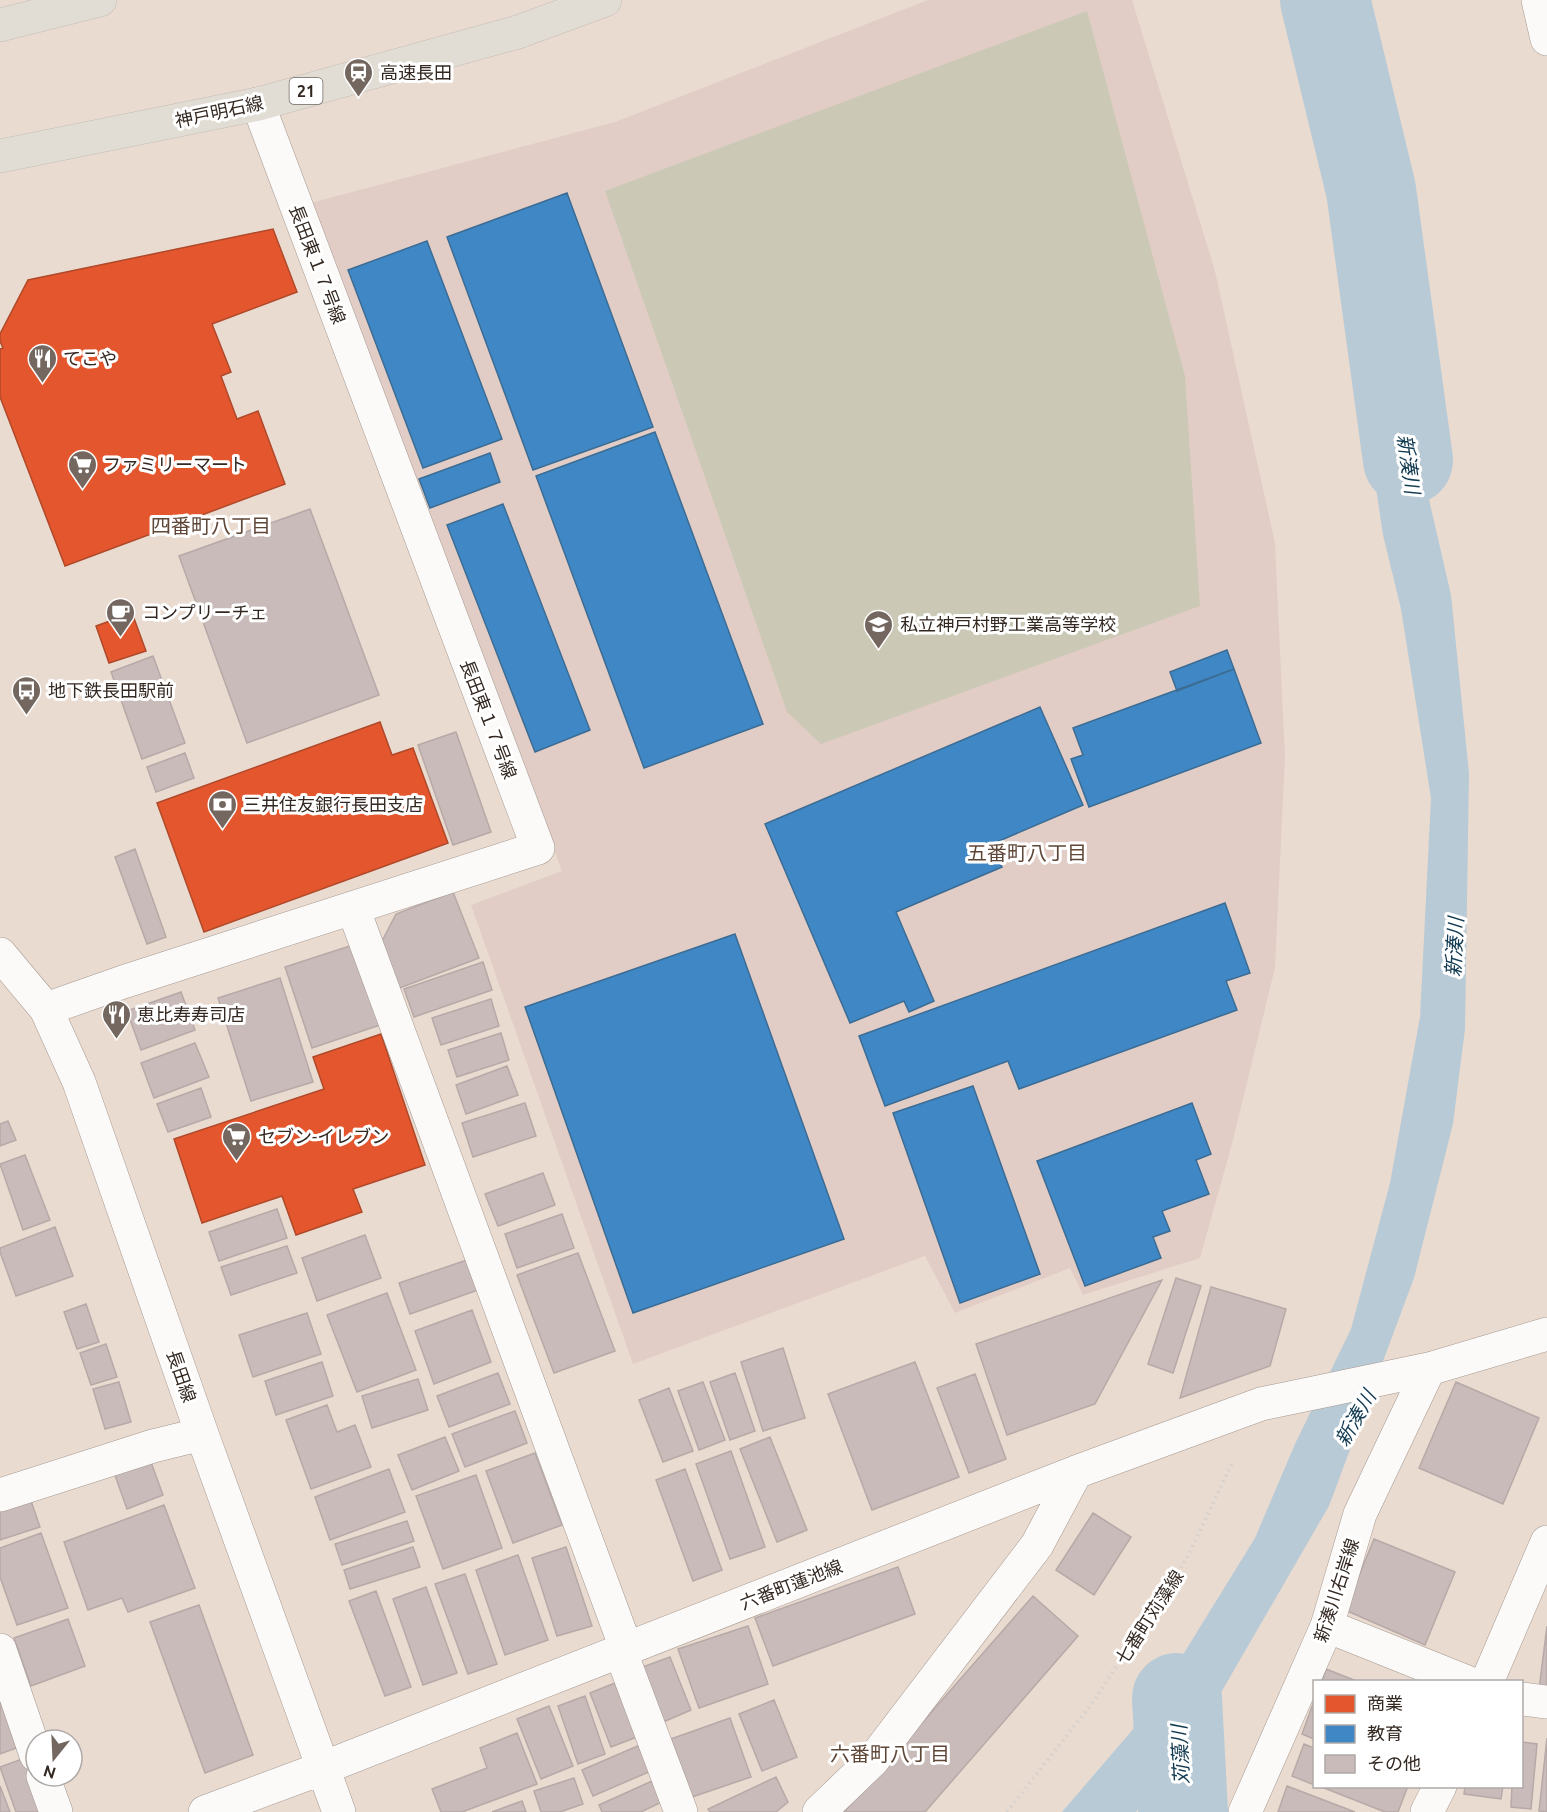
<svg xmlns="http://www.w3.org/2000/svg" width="1547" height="1812" font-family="Ubuntu,'Noto Sans JP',sans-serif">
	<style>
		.education { fill: #e2cdc6 }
		.green { fill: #cbc9b5 }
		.water { fill: #b8cad6 }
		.shops { fill: #e4572e; stroke: #af492a; stroke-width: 1.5 }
		.schools { fill: #3f88c5; stroke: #3c6c94; stroke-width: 1.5 }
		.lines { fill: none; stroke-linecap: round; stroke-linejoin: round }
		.river { stroke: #b8cad6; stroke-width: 90 }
		.building { fill: #c8bbb9; stroke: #b6a9a7; stroke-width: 1.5 }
		.minor-casing { stroke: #a49891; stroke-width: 34 }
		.major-casing { stroke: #c4bcb6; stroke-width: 34 }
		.path { stroke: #d4d0cd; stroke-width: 4; stroke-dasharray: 1.5 4.5; stroke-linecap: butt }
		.minor { stroke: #fcfaf8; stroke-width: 33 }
		.major { stroke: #e2ddd4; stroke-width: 33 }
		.labels { text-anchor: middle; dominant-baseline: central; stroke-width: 6; stroke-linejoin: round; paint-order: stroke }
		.shield { fill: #fff; stroke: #716964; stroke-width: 1.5 }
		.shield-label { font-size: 16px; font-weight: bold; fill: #342922 }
		.poi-label { font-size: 18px; fill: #342922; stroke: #fff; text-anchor: start }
		.street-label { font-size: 18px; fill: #342922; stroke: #fff }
		.water-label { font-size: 20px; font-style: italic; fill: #113a51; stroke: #fff }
		.neighbourhood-label { font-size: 20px; fill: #5f4738; stroke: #fff }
	</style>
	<rect width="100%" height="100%" fill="#eadbd0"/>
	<path class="education" d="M928,0h204l83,271 60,272 10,214 -10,211 -43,176 -32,114 -117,37 -13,-27 -115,45 -30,-57 -292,108 -162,-459 91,-34 -255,-667 308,-82z"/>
	<path class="green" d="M1087,11l98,365 15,230 -379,138 -34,-32 -182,-521z"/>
	<path class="water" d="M1299,0h30l28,187 94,408 18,178 -4,256 -12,95 -39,154 -85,228 -132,228 -61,78h-74l85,-99 108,-175 40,-94 56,-115 39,-146 30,-166 11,-219 -30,-189 -18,-74 -12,-81v-49z"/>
	<path class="shops" d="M273,229l24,63 -85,32 19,48 -10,4 16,43 21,-8 27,73 -220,82 -65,-169v-48l3,-1 -3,-7v-7l28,-54z
		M132,613l14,38 -37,12 -13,-37z
		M380,722l12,33 21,-7 35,95 -244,89 -47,-129z
		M381,1034l44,131 -72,24 9,23 -66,23 -14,-39 -80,27 -28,-84 150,-50 -11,-32z"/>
	<path class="schools" d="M567,193l86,234 -120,43 -86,-233z
		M427,241l75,198 -79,29 -75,-198z
		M655,432l108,292 -119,44 -108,-292z
		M490,453l10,29 -70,26 -11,-29z
		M503,504l87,226 -55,22 -88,-227z
		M1227,650l7,19 -57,22 -7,-19z
		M1234,669l27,74 -172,64 -18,-48 12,-4 -10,-27z
		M1040,707l43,98 -91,39 10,23 -106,45 38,89 -25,11 -5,-11 -54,22 -85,-199z
		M1225,903l25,70 -24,8 11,29 -218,79 -11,-28 -123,45 -26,-70z
		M735,934l109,305 -211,74 -108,-306z
		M973,1086l67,188 -80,29 -67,-190z
		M1192,1103l19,51 -15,6 13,34 -47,17 8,20 -17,6 8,21 -76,28 -48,-125z"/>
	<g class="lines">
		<path class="river" d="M1325,0l46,190 37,270
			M1177,1698l6,114"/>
	</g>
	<path class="building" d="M310,509l69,186 -132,48 -68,-187z
		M153,656l32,87 -43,16 -31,-87z
		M456,732l35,100 -38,13 -35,-100z
		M185,753l9,25 -38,14 -9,-25z
		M135,849l31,88 -19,7 -32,-87z
		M453,892l26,66 -82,31 -17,-44 16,-31z
		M356,944l27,80 -71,24 -27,-81z
		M483,962l9,28 -78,27 -10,-28z
		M280,978l33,104 -62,19 -33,-103z
		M181,992l14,38 -54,20 -14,-39z
		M491,999l8,27 -58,19 -9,-27z
		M501,1033l8,27 -52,17 -9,-27z
		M195,1043l14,34 -55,21 -13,-35z
		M507,1066l11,29 -52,19 -10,-29z
		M201,1088l10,29 -43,15 -11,-28z
		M525,1103l11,33 -63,21 -11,-34z
		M8,1121l8,19 -16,6v-22z
		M25,1155l25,65 -27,10 -23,-66z
		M543,1173l12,32 -57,21 -13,-32z
		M277,1209l10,29 -68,23 -10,-29z
		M562,1214l12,34 -57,20 -12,-34z
		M55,1227l18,49 -57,20 -16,-44v-4z
		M365,1235l16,43 -64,23 -15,-43z
		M287,1246l10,27 -66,22 -10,-28z
		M578,1253l37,98 -61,22 -37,-98z
		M467,1260l11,30 -68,24 -11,-31z
		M1176,1278l25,8 -28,87 -25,-9z
		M1162,1280l-67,124 -88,31 -31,-91z
		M1211,1287l75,22 -16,57 -90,32z
		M387,1293l29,77 -59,22 -30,-77z
		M86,1304l13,38 -22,7 -13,-37z
		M472,1310l19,52 -57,22 -19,-53z
		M307,1313l14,41 -68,23 -14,-42z
		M106,1344l11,33 -26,8 -11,-32z
		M783,1348l22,70 -42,13 -22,-69z
		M322,1362l11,34 -57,19 -11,-34z
		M915,1362l44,115 -87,33 -44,-116z
		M498,1373l12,31 -61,23 -12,-31z
		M735,1373l20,58 -25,9 -20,-58z
		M975,1374l31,85 -37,14 -32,-85z
		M418,1379l10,31 -56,18 -10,-32z
		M119,1382l12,40 -26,7 -12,-40z
		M703,1382l22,58 -26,10 -21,-59z
		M1456,1382l83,36 -36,86 -84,-36z
		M669,1388l24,63 -30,11 -24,-62z
		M327,1405l10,27 18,-7 16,42 -60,22 -25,-69z
		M515,1411l12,32 -62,24 -13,-33z
		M445,1437l14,34 -47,19 -14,-35z
		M770,1437l37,93 -30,12 -37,-93z
		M731,1451l34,96 -35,12 -34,-95z
		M535,1453l27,72 -49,18 -27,-72z
		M148,1454l15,41 -36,14 -15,-42z
		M389,1469l16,43 -75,28 -15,-43z
		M685,1469l37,101 -29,11 -37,-101z
		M476,1475l26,73 -59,21 -27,-73z
		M28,1492l12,35 -40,13v-38z
		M164,1505l31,83 -67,24 -6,-14 -34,12 -24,-68z
		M1093,1513l38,24 -37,58 -38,-25z
		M407,1521l7,20 -72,24 -7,-21z
		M41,1533l27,75 -51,17 -17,-48v-29z
		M1374,1539l81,33 -30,73 -80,-35z
		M413,1547l7,20 -70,22 -6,-19z
		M566,1547l26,79 -35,10 -25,-78z
		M518,1555l30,85 -43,15 -29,-85z
		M898,1567l17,47 -142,52 -18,-48z
		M465,1574l32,90 -29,10 -33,-90z
		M426,1587l31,86 -34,12 -30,-86z
		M376,1591l35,96 -26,9 -36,-95z
		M1033,1596l45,40 -153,176h-81z
		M199,1605l54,150 -48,18 -55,-151z
		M68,1619l17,47 -54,20 -17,-48z
		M748,1626l20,58 -69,24 -21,-59z
		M1547,1626v64l-8,-1z
		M670,1657l21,53 -30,13 -21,-55z
		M1326,1669l33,13h-37z
		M615,1683l22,54 -26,10 -21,-54z
		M585,1696l20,58 -27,10 -20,-58z
		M0,1699l19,48 -19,7z
		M774,1700l23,57 -35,14 -23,-57z
		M1314,1701v38l-12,-5z
		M549,1706l24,60 -32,13 -24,-60z
		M730,1718l21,59 -59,20 -21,-58z
		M517,1733l20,51 -75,28h-21l-9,-23 55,-21 -7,-20z
		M1547,1738v74l-8,-1z
		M1522,1742l15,2 -6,65 -20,-2 1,-21h10z
		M1304,1744l10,4v37l-22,-9z
		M640,1745l11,26 -58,25 -11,-26z
		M25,1758l19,54h-28l-16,-45z
		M776,1777l12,25 -12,10h-66l-2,-3z
		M574,1778l9,26 -23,8h-19l-7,-21z
		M652,1781l10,21 -21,10h-39l-3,-7z
		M0,1786l10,26h-10z
		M1287,1786l68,26h-77z
		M1319,1786h89l-10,26h-13z
		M1465,1786h38l-2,13 -37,-5z
		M522,1801l4,11h-34z"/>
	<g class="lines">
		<defs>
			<path id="minor" d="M1538,0l9,39
				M353,908l273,740
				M0,954l46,55 33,73 123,352 137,378
				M46,1009l77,-27 415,-134 -280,-744
				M0,1495l153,-49 49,-12
				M1327,1626l140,56
				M0,1650l36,105
				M620,1650l61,162
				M1487,1682l60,-140
				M1522,1699l25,3
				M43,1776l13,36
				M205,1812l118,-44 753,-296 185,-68 168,-35 118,-35
				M819,1812l54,-52 164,-215 39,-73
				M1245,1812l82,-186 33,-112 69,-145
				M1427,1812l13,-26"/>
			<path id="major" d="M0,25l100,-25
				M0,156l258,-52 260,-72 87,-32"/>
		</defs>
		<use href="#minor" class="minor-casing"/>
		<use href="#major" class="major-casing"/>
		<path class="path" d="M1007,1812l89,-114 91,-140 46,-97"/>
		<use href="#minor" class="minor"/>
		<use href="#major" class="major"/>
	</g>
	<defs>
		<symbol id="station-pin" viewBox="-11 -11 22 30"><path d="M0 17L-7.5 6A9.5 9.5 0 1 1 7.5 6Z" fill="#74675f" stroke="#fff"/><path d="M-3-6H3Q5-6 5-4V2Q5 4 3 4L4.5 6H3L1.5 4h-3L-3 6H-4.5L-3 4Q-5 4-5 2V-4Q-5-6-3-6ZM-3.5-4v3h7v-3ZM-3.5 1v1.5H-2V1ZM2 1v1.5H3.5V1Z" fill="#fff"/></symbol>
		<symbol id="restaurant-pin" viewBox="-11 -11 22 30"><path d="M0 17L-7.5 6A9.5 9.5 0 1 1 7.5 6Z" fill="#74675f" stroke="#fff"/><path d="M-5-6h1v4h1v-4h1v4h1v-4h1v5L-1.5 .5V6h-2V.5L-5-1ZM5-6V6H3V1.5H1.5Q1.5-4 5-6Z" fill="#fff"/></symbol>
		<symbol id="supermarket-pin" viewBox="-11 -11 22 30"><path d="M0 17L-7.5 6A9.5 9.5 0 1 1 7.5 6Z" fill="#74675f" stroke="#fff"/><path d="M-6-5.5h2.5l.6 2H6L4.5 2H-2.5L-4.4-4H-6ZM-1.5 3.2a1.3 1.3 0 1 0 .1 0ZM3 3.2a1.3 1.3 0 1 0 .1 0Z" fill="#fff"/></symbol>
		<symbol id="cafe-pin" viewBox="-11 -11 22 30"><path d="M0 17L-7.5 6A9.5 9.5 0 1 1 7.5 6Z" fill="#74675f" stroke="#fff"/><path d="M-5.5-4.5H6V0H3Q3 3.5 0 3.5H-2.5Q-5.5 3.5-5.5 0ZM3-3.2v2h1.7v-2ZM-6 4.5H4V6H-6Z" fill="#fff"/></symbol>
		<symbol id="school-pin" viewBox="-11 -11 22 30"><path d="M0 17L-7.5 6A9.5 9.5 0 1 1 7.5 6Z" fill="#74675f" stroke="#fff"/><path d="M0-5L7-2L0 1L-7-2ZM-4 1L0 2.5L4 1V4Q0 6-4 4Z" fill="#fff"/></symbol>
		<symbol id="bus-pin" viewBox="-11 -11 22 30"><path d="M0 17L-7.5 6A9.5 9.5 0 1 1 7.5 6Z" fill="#74675f" stroke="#fff"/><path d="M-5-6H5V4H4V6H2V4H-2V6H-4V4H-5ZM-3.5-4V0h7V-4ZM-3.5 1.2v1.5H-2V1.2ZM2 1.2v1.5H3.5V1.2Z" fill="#fff"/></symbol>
		<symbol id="bank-pin" viewBox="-11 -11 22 30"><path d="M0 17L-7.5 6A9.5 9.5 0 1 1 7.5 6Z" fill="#74675f" stroke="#fff"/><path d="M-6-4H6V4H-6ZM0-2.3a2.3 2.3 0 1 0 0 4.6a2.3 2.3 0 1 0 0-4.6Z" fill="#fff"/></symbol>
	</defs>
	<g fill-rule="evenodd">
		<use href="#station-pin" x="342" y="56" width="33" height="45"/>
		<use href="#restaurant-pin" x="26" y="342" width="33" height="45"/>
		<use href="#supermarket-pin" x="66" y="448" width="33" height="45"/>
		<use href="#cafe-pin" x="104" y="596" width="33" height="45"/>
		<use href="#school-pin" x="862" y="608" width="33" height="45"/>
		<use href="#bus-pin" x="10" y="674" width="33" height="45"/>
		<use href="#bank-pin" x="206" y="788" width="33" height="45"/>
		<use href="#restaurant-pin" x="100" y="998" width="33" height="45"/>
		<use href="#supermarket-pin" x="220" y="1120" width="33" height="45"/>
	</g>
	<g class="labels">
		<rect class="shield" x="289.5" y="78" width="33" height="26" rx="4.5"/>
		<g class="shield-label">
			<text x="306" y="91">21</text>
		</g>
		<g class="poi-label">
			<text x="380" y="72">高速長田</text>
			<text x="63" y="358">てこや</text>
			<text x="103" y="464">ファミリーマート</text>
			<text x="142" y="612">コンプリーチェ</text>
			<text x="900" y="624">私立神戸村野工業高等学校</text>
			<text x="48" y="690">地下鉄長田駅前</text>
			<text x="243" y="804">三井住友銀行長田支店</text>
			<text x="137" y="1014">恵比寿寿司店</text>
			<text x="258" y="1136">セブン-イレブン</text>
		</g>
		<g class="street-label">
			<text transform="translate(219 111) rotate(-12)">神戸明石線</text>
			<text transform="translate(318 264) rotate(69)">長田東１７号線</text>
			<text transform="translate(489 719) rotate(69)">長田東１７号線</text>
			<text transform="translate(182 1376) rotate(71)">長田線</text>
			<text transform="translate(791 1584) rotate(-21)">六番町蓮池線</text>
			<text transform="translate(1336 1590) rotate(-72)">新湊川右岸線</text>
			<text transform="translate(1149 1617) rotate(-57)">七番町苅藻線</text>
		</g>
		<g class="water-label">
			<text transform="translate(1409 464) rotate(82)">新湊川</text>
			<text transform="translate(1454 947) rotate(-87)">新湊川</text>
			<text transform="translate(1355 1418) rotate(-60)">新湊川</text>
			<text transform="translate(1180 1755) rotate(-93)">苅藻川</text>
		</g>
		<g class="neighbourhood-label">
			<text x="211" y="525">四番町八丁目</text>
			<text x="1027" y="852">五番町八丁目</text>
			<text x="890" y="1753">六番町八丁目</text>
		</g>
	</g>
	<rect x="1313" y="1680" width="210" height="108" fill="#ffffff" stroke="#aea9a7" stroke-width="1.5"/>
	<rect x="1325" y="1695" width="30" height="18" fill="#e4572e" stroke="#aea9a7" stroke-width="1.5"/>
	<text x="1367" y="1710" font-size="18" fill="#342922">商業</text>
	<rect x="1325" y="1725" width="30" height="18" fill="#3f88c5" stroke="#aea9a7" stroke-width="1.5"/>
	<text x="1367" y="1740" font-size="18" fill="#342922">教育</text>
	<rect x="1325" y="1755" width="30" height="18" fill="#c8bbb9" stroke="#aea9a7" stroke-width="1.5"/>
	<text x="1367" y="1770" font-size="18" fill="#342922">その他</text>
	<g transform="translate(54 1758) rotate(198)"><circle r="28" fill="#ffffff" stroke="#aea9a7" stroke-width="1.5"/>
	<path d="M0-4.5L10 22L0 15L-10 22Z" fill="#74675f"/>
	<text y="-9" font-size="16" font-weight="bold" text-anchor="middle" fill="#342922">N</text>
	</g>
</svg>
